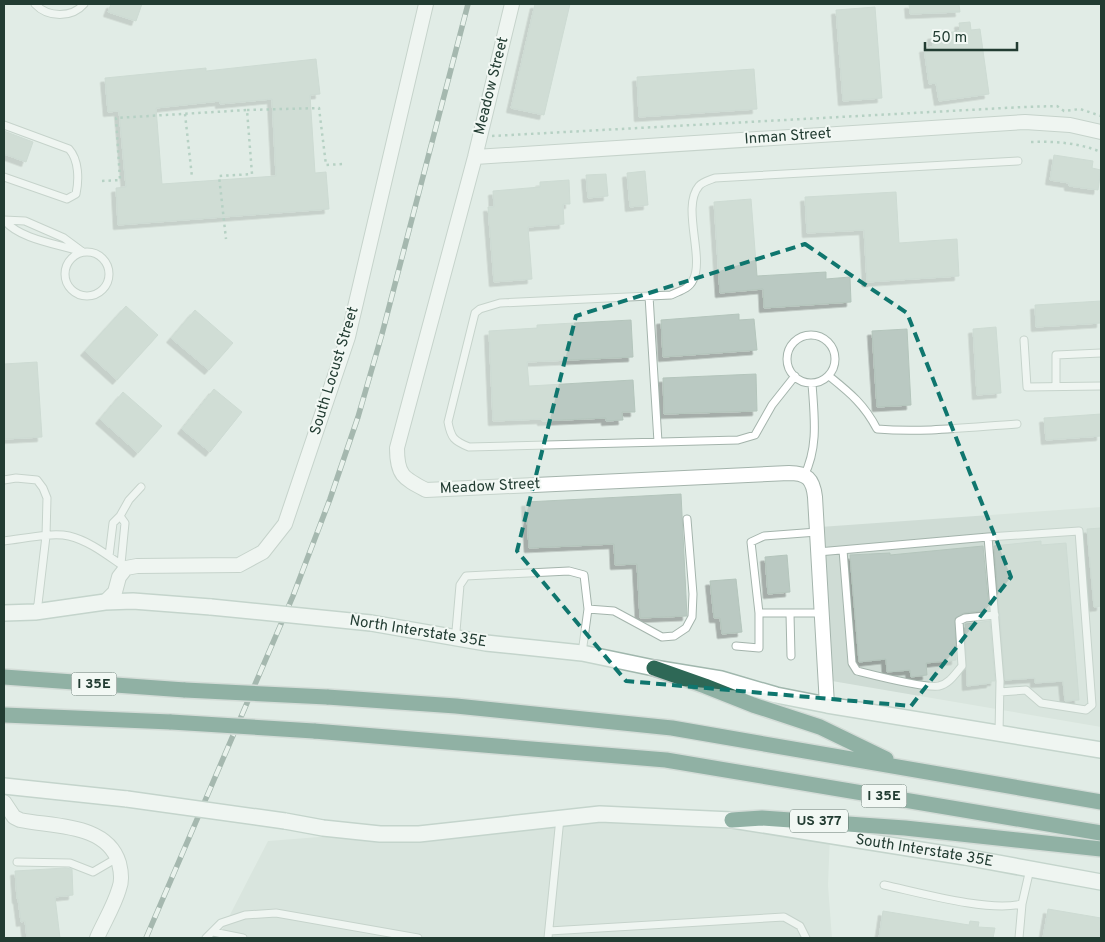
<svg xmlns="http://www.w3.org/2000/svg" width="1105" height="942" font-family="Overpass,sans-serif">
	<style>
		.built { fill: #cfdcd5 }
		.building { fill: #bac9c2; stroke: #b4c5bc; fill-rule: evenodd; filter: url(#shadow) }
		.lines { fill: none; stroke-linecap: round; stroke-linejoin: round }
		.lane-casing { stroke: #a4b4ac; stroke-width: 9 }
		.street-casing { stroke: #a4b4ac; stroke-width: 16 }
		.secondary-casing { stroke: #a0b7ad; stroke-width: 18 }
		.highway-casing { stroke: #c1c8c6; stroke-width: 18 }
		.path { stroke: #82af9c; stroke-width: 2.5; stroke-dasharray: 2.5 4; stroke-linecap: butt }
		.lane { stroke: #fff; stroke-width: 7 }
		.street { stroke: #fff; stroke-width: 14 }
		.secondary { stroke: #fff; stroke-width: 15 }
		.highway { stroke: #2e6856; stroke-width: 15 }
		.rail-casing { stroke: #5c786e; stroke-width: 5.5 }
		.rail { stroke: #f2f8f4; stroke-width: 4; stroke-dasharray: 11; stroke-linecap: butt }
		.secondary-bridge-casing { stroke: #a0b7ad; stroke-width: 18; stroke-linecap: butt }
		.highway-bridge-casing { stroke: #c1c8c6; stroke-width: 18; stroke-linecap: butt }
		.secondary-bridge { stroke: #fff; stroke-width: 15 }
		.highway-bridge { stroke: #2e6856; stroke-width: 15 }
		.marked { fill: none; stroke: #0f766e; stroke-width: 4; stroke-dasharray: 10 6; stroke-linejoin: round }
		.labels { text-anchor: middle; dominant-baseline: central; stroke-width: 4; stroke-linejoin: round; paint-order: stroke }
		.shield { fill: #f2f8f4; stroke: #60746c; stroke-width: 1 }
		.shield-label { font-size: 14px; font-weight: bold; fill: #223c32 }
		.street-label { font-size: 15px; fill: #223c32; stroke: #f2f8f4 }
	</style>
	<defs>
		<filter id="shadow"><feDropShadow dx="-4.5" dy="4.5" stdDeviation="0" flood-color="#0004"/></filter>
	</defs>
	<rect width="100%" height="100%" fill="#e1ece6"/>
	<path class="built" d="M1101,507v220l-269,-46 -12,-154z
		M560,818l270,18 -2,49 4,53h-614l50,-97z"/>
	<path class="building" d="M111,4h31l-6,17 -28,-9z
		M535,4h35l-26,111 -33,-7z
		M909,4h50l1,8 -50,2z
		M875,7l7,91 -39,3 -7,-91z
		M970,22l1,8 9,-1 9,65 -50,7 -3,-18 -7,1 -5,-36 9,-1 -1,-12 28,-4 -1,-8z
		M316,59l4,35 -10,1 5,78 11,-1 3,37 -211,16 -2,-37 10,-1 -7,-76 -11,1 -3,-34 101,-10v3zM272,99l4,77 -114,8 -6,-76 64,-7v3z
		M754,69l3,40 -118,8 -2,-40z
		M4,131l29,11 -7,20 -22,-8z
		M1054,155l39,6 -1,7 9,2 -3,20 -29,-4v-3l-19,-3z
		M645,171l3,34 -18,2 -3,-34z
		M606,174l2,22 -20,2 -2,-23z
		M569,180l1,24h-7l1,20 -36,3 4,52 -38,3 -6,-75h6l-1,-16 47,-4v-5z
		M896,192l3,51 58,-4 2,37 -92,6 -3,-52 -57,3 -2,-36z
		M751,199l6,77 69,-4v7l24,-2 1,25 -87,6 -1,-19 -43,4 -6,-91z
		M1101,301v22l-65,4 -1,-22z
		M126,306l32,29 -41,45 -32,-29z
		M195,310l38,33 -24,27 -38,-32z
		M739,314v6l15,-1 3,31 -94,7 -2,-37z
		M631,320l2,37 -106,5 2,24 104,-6 2,32h-13l1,8 -17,1v-3l-64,3v-2l-49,2 -4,-90 48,-3v-3z
		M996,327l5,66 -24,2 -4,-66z
		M907,329l4,76 -34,2 -5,-76z
		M37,362l5,75 -37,2 -1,-75z
		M756,374l1,37 -93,3 -1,-36z
		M214,389l28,23 -32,40 -28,-23z
		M123,392l39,34 -24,27 -38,-34z
		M1101,414v22l-55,4 -2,-22z
		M681,494l6,122 -47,2 -3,-54 -22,1 -1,-21 -85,4 -3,-46z
		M1101,528v78l-7,1 -7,-78z
		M1041,541v4l25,-2 13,157 -14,1 -2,-20 -28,2v-5l-30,2 -11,-134z
		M983,546l6,64 -25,3 -9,5 1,42 -30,3 1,12 -16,2 -1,-7 -23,2 -1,-13 -27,3 -9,-107 40,-2v2z
		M787,555l3,37 -22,2 -3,-37z
		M736,579l6,53 -20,2 -2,-16h-6l-4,-37z
		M990,621l5,60h-4v2l-24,3 -2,-62z
		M65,868l7,1 1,26 -18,2 5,41h-33l-2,-17 -4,1 -3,-23h-1l-2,-28z
		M1048,909l53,9 -1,20h-57z
		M883,911l86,14 1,-4 9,1 -1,5 17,1 -2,10h-114z"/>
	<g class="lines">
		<defs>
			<path id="lane" d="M35,4c13,14 37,14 49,0
				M4,125l65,24c10,11 10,31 7,45l-9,5 -63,-22
				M4,220l21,1 39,17 19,14
				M5,221c15,18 52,23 74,30
				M65 274a22 22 0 1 1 44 0a22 22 0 1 1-44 0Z
				M649,296l9,146
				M787 359a24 24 0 1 1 48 0a24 24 0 1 1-48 0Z
				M1024,340l3,47 74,-1
				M795,376l-23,29 -17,30 -17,5 -269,7c-15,-6 -18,-9 -21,-25l27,-109 5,-4 20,-6 171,-8c8,-4 18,-6 22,-15 12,-22 -12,-73 6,-94 3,-4 11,-6 16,-8l303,-17
				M829,376c21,17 35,28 48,53 46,4 94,-2 140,-5
				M1056,386v-31l45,-2
				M804,476c15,-30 10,-61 8,-93
				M4,480l12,-2 21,2 6,8 4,10 -1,38 -8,68 -3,8
				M120,516l9,-16 12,-13
				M817,532l-53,4 -13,6 8,71h63
				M988,537l91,-6 13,174 -6,5 -45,-7 -15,-13 -26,2
				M4,541c19,-2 47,-9 65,-5 21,5 39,20 57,32
				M843,550l9,113 5,8c16,4 70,18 82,15 10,-2 16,-12 23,-20l-3,-45 6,-3 30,-3
				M818,552l170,-15 12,144 -1,52
				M109,556l4,-33 7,-7 5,7 -4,41
				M588,609l26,2 48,26 12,-1 12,-8 6,-11 1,-23 -6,-75
				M790,614l1,42
				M453,638l3,-7 4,-46 6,-9 103,-5 15,4 4,34 -6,44
				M736,646l23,2v-35
				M17,862l53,1 23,9 24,-14
				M884,885c37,8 103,27 138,19l8,-35
				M549,931l235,-14 16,9 6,12
				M213,932l30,6
				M206,938l15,-15 24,-8 31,-2 142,25
				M548,938l12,-120
				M1019,938l3,-34"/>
			<path id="street" d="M512,4l-37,153 -78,291c0,27 6,30 29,42l363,-17c18,0 24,6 26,24l12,208
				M475,157l550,-35 45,3 31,7
				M105,602l10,-10 4,-15 7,-9 11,-2 102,-1 24,-13 22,-28 63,-187 78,-333
				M4,802l10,15 6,3c33,7 87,3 99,43 2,8 3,19 0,26 -5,17 -15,33 -22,49"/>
			<g id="secondary">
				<path d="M4,613l31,-1 70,-10 28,-1 78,6"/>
				<path d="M371,623l115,20 96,10 72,15 67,11 55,16 51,10 274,45"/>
				<path d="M4,786l123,13"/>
				<path id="s1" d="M285,821l38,7 57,6h39l181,-20 132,6 233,37 136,25"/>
			</g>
			<path id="highway" d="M654,668l51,18 48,19 67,22 66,32
				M4,677l181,13
				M327,697l129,9 216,22 429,74
				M4,715l167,7
				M314,731l352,29 435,73
				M732,820l30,-2 143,10 196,21"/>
		</defs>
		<use href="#lane" class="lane-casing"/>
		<use href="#street" class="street-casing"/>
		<use href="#secondary" class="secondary-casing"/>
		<use href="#highway" class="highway-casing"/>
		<path class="path" d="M247,110l72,-2 7,57 18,-1
			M185,114l7,63
			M492,136l531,-29 34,-1 7,5 16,-2 21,7
			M1031,142c24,-1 48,1 70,10
			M102,181l18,-1 -4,-62 131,-8 5,64 -33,2 7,63"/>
		<use href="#lane" class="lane"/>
		<use href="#street" class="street"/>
		<use href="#secondary" class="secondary"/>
		<use href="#highway" class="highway"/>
		<defs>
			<path id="rail" d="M146,938l147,-342 37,-97 28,-82 24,-83 86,-330"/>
		</defs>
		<use href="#rail" class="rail-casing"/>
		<use href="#rail" class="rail"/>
		<defs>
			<path id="secondary-bridge" d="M211,607l160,16
				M127,799l158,22"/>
			<path id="highway-bridge" d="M185,690l142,7
				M171,722l143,9"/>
		</defs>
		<use href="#secondary-bridge" class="secondary-bridge-casing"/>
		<use href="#highway-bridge" class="highway-bridge-casing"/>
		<use href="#secondary-bridge" class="secondary-bridge"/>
		<use href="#highway-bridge" class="highway-bridge"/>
	</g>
	<path d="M0 0H1105V942H0ZM805,244l102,69 104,264 -100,129 -285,-25 -109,-130 59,-235z" fill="#e1ece6" fill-opacity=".55" fill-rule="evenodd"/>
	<path class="marked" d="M805,244l102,69 104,264 -100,129 -285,-25 -109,-130 59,-235z"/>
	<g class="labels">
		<g class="shield">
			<rect x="71.5" y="672.5" width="45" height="23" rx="4"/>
			<rect x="861.5" y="784.5" width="45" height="23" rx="4"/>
			<rect x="790" y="809.5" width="58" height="23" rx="4"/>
		</g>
		<g class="shield-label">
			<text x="94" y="684">I 35E</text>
			<text x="884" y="796">I 35E</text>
			<text x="819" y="821">US 377</text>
		</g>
		<g class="street-label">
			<text transform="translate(492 86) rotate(-76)">Meadow Street</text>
			<text transform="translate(788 137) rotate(-4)">Inman Street</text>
			<text transform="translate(335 371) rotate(-73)">South Locust Street</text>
			<text transform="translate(490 487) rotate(-3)">Meadow Street</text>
			<text transform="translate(418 632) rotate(9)">North Interstate 35E</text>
			<text stroke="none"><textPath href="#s1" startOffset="644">South Interstate 35E</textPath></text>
		</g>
	</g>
	<rect width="1105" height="942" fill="none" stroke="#223c32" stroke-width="10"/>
	<path d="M925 42v8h92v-8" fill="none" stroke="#223c32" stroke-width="2.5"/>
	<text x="932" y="42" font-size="15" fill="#223c32" stroke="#f2f8f4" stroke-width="4" paint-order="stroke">50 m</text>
</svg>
